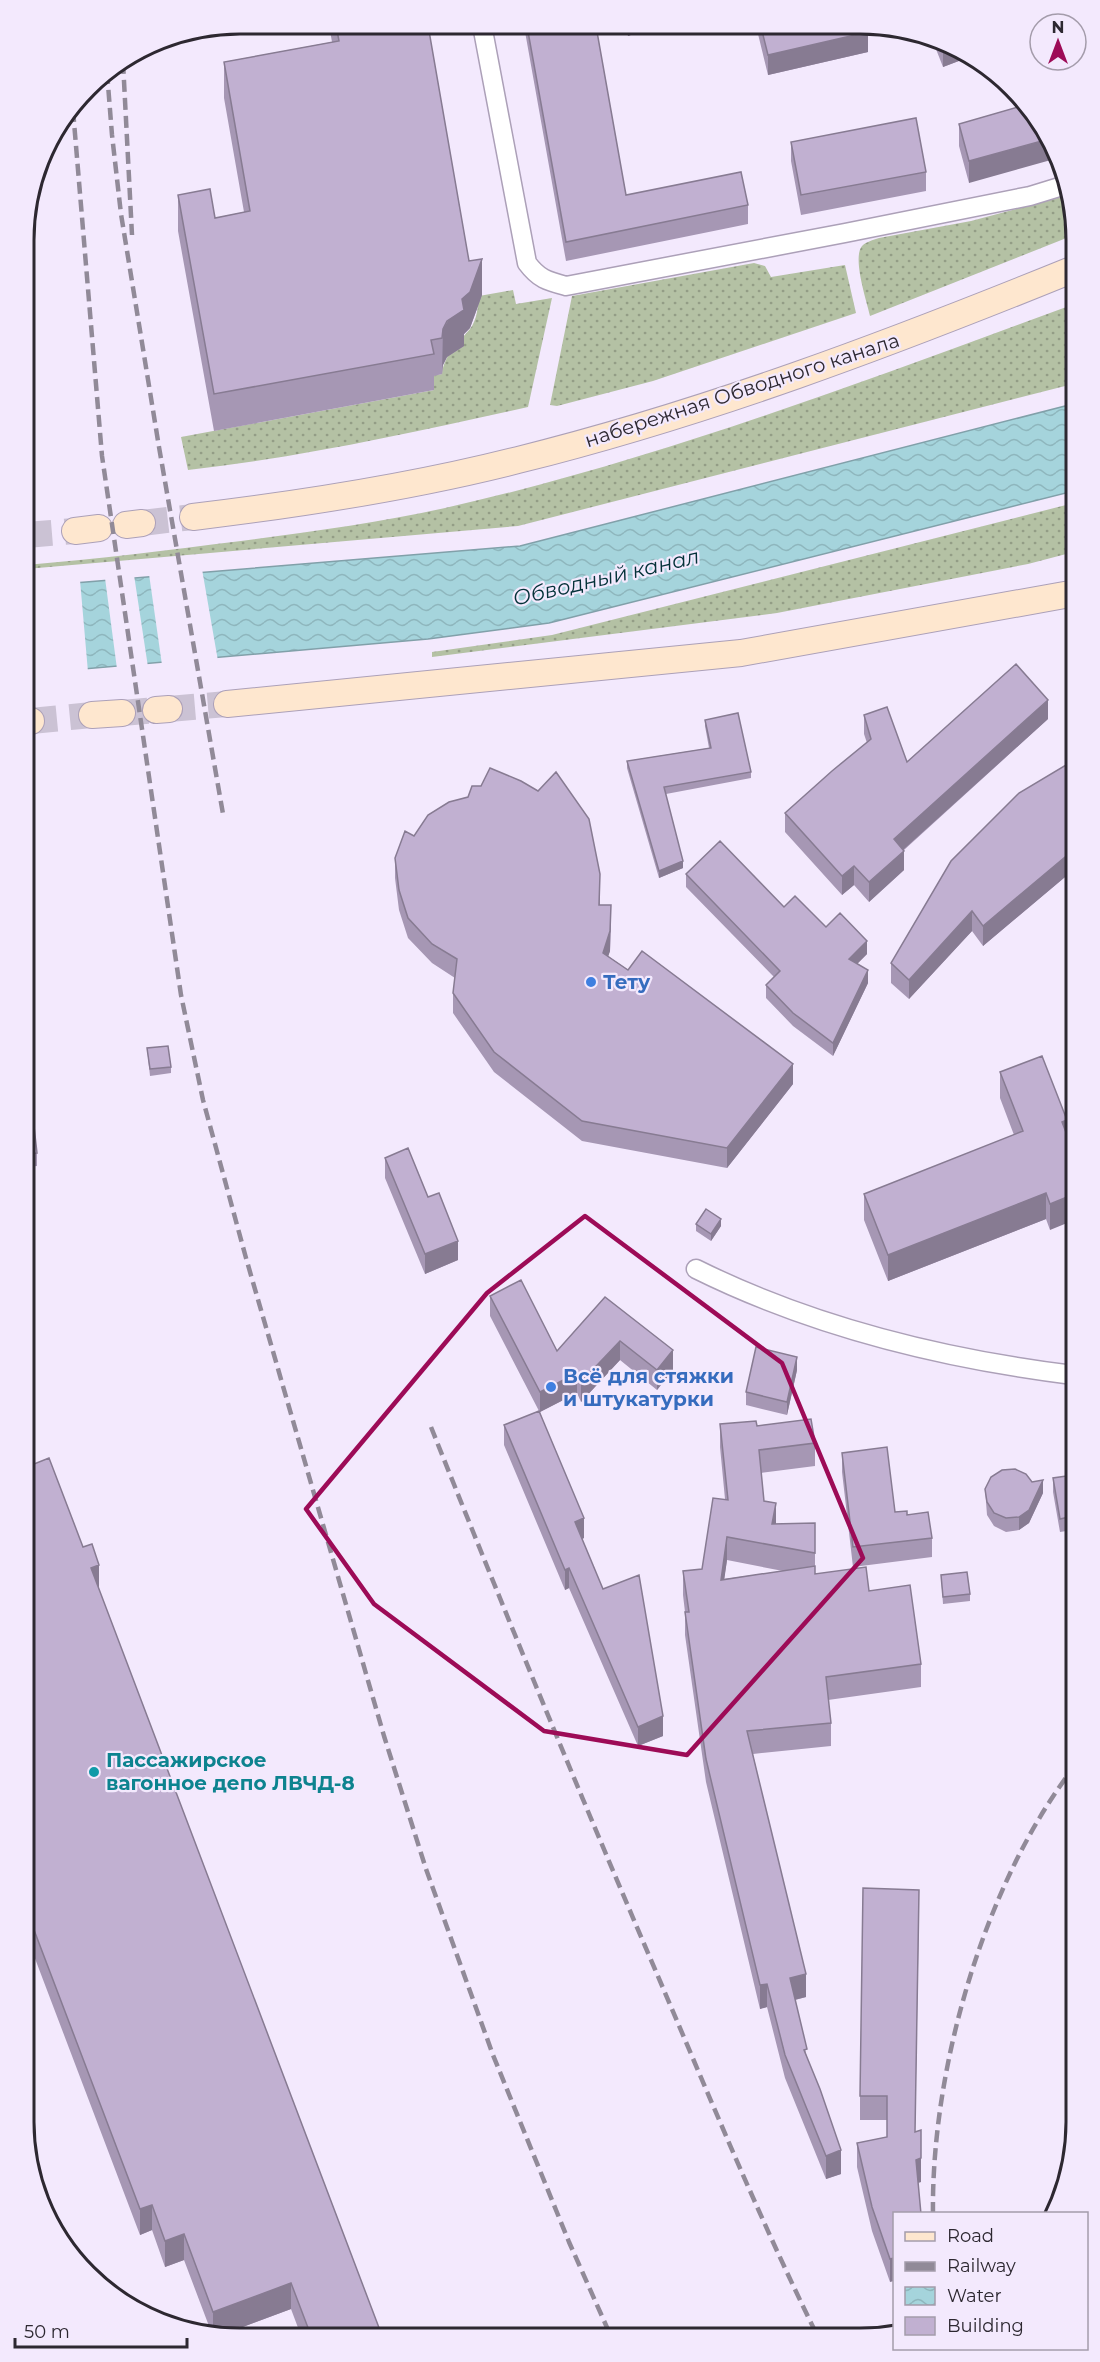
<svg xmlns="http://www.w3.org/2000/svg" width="1100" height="2362" font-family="Montserrat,sans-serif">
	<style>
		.grass { fill: url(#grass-dots) }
		.water { fill: url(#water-waves); stroke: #81a0a9; stroke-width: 1.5 }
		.pier { fill: #f3e9fd }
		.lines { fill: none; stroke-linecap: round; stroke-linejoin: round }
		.secondary-tunnel { stroke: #cbc2d4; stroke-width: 26; stroke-dasharray: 26 13; stroke-linecap: butt }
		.minor-casing { stroke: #aca0b8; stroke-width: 21 }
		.secondary-casing { stroke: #aca0b8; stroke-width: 28 }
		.minor { stroke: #fff; stroke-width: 18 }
		.secondary { stroke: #fee7cf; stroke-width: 26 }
		.rail { stroke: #918a98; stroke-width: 4.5; stroke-dasharray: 12 6; stroke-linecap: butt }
		.wall { fill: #a697b4; fill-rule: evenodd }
		.shaded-wall { fill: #877b92 }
		.building { fill: #c1b0d1; stroke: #877b92; stroke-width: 1.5 }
		.marked { fill: none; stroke: #9d0b57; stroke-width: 4.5; stroke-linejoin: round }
		.shop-dot { fill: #3f7fe0; stroke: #f3e9fd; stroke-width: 2 }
		.culture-dot { fill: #0f9aa8; stroke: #f3e9fd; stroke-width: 2 }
		.labels { text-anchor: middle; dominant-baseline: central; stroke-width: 4.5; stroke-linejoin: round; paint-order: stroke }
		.street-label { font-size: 20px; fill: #2d2831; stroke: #f3e9fd }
		.shop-label { font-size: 20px; font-weight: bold; fill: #366cbe; stroke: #f3e9fd; text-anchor: start }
		.culture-label { font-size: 20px; font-weight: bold; fill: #0d838f; stroke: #f3e9fd; text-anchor: start }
		.water-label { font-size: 21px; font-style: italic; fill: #033138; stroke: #f3e9fd }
		.rim { fill: none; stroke: #2d2831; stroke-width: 3 }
	</style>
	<defs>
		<pattern id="grass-dots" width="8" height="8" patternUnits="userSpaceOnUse" patternTransform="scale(1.5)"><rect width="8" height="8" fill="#b4c1a4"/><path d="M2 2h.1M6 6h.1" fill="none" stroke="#939d86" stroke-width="1.8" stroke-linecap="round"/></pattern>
		<pattern id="water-waves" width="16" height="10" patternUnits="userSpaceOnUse" patternTransform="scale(1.5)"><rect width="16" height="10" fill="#a5d4dc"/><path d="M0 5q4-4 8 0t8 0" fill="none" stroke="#8eb6bd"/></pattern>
	</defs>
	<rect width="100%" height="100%" fill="#f3e9fd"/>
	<path class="grass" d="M1069,195v42l-199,79c-3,-14 -18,-58 -8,-70 4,-4 11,-6 17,-8l92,-17z
		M754,263l11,3 6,11 74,-12 11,48 -203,68 -96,25 -7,-1 22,-109z
		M513,290l3,14 36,-6 -24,109c-113,25 -225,50 -340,63l-7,-33 253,-47 -3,-14 11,-2c2,-19 16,-31 28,-45 7,-9 8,-22 9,-33z
		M1069,306v79l-551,141 -492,43v-4c72,-6 143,-15 215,-24 68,-9 137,-18 204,-33 213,-48 419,-127 624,-202z
		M1070,504v49l-42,11 -251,49 -345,44v-5l120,-17z"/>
	<path class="water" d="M1069,405l1,87 -521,131 -121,16 -402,35v-87l494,-41z"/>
	<path class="pier" d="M202,569l16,92 -56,4 -13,-91z
		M134,575l14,92 -31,2 -12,-91z
		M80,580l8,92 -59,5 -3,-40v-53z"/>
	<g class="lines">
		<path class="secondary-tunnel" d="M142,523l51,-6
			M26,535l49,-4
			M169,709l58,-5
			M122,713l34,-3
			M31,721l61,-6"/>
		<defs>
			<path id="minor" d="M482,25l45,238c12,16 20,18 39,23l279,-53 185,-37 39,-12
				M696,1269c117,58 248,90 377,106"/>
			<path id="secondary" d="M193,517c109,-13 219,-30 325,-57 189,-47 371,-116 551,-189
				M126,525l16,-2
				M75,531l24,-3
				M227,704l514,-51 329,-59
				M156,710l13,-1
				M92,715l30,-2
				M26,721h5"/>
		</defs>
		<use href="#minor" class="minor-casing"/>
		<use href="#secondary" class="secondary-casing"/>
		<use href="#minor" class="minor"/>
		<use href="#secondary" class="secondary"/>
		<path class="rail" d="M123,62l9,173
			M107,72l5,63 9,79 38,233 64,367
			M73,110l29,346 79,539 22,105 43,158 138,478 42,133 67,186 76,187 40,90
			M431,1427c75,188 152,375 232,561 49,115 97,231 152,343
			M933,2214c-2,-146 52,-332 141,-447
			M52,2224l59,67"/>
	</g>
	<path class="wall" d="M329,25h99l41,236 13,34 -12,33 -6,6v12l-17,11 -4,8 -1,9 -8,2v14l-220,41 -36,-200v-36l37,23 29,-6 -20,-114v-36l108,-20z
		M524,26h72l30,169 122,10v19l-182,37z
		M624,26l29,1 -25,9z
		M758,27l109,1 1,24 -100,23 -10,-41z
		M934,44l30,15 -21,8z
		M1025,105l-56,78 -10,-37v-22z
		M791,142l135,30v19l-125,24 -10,-54z
		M864,715l43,47 141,-43 -144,131v20l-35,32 -15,-17 -12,10 -57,-63v-19l82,-70 -3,-9z
		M705,720l46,52v6l-85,16 17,74 -24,10 -32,-110v-7l82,-13 -4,-22z
		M1071,762v110l-88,74 -11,-15 -63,68 -18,-16v-20z
		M414,836l186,57v12l11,20 -1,26 -2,5 185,128 -66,84 -145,-27 -88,-69 -41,-59v-20l2,-15 -23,-15 -24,-25 -9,-28 -4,-32v-20z
		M686,874l98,33 42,20 41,27 -10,10 11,19 -35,73 -40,-30 -27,-28v-13l8,-8 -88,-90z
		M147,1048l24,19v6l-21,3z
		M1000,1072l67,48 -17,110 -4,-11 -158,62 -24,-61v-26l150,-59 -14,-37z
		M28,1073l9,80v13l-9,1z
		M385,1158l73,102 -33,14 -40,-96z
		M696,1224l25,2 -10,15 -15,-10z
		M490,1296l67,55 48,-54 68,73 -16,20 -37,-30 -39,42 -4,-9 -37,19 44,126 -2,1 81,197 -25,10 -69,-158 -4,2 -61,-145v-20l35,-14 -49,-95z
		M797,1370l-10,45 -41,-10v-13z
		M720,1424l37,2 58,17v23l-54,7 3,28 12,23 39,-1v51l54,17 52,73v23l-93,13 3,23v23l-78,8 53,243 -11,3 12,58 34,116 -15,5 -41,-101 -18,-71 -7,2 -54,-227 -21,-147v-23l-2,-17v-24l19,-2 23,-70 -5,-52zM727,1560l56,11 -59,8z
		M842,1453l53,59 12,3 25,23v19l-79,10 -11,-95z
		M29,1466l70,125 282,742h-81l-9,-24 -67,25h-12l-28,-74 -19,7 -13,-37 -12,5 -109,-287z
		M1073,1475v55l-13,2 -7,-40v-14z
		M1032,1482l11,11 -14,30 -10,7 -13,2 -12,-6 -7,-11 -2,-26z
		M941,1575l29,19v7l-27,3z
		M919,1913l-4,219 6,50 -3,1 -28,99 -18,-51 -15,-64v-24l30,-6v-17h-27v-24z"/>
	<path class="shaded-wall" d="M628,26l25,1 -25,9z
		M868,32v20l-100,23v-20z
		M943,48l21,11 -21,8z
		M1049,139l9,19 -89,25v-22z
		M482,259v36l-12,33 -6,6v12l-17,11 -4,8 -1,9 1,-45 19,-30z
		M1048,700v19l-154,139v-19z
		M904,851v19l-35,32v-20z
		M1071,852v20l-88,74v-20z
		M683,861v7l-24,10v-7z
		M854,866v19l-12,10v-19z
		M611,905l-1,46 -7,21v-19z
		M972,911v20l-63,68v-19z
		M867,941v13l-18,18v-13z
		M868,970v13l-35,73v-13z
		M793,1064v20l-66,84v-20z
		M1067,1120v25l-5,-23z
		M1046,1193v26l-158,62v-26z
		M1072,1195v26l-22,9v-26z
		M721,1219v7l-10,15v-7z
		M458,1241v19l-33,14v-20z
		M620,1341v19l-39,42v-20z
		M673,1350v20l-16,20v-20z
		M797,1357v13l-10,45v-13z
		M577,1373v20l-37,19v-20z
		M1043,1480v13l-14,30 -10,7v-13z
		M776,1503v24l-4,20v-23z
		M584,1518v20l-9,4v-20z
		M727,1537v23l-6,43v-23z
		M99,1565v26l-8,-23z
		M569,1568v20l-4,2v-20z
		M663,1716v20l-25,10v-19z
		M806,1974v23l-16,4v-23z
		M767,1984v23l-7,2v-24z
		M921,2130v52l-5,1v-23z
		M841,2150v24l-15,5v-23z
		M152,2205v25l-12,5v-26z
		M184,2234v26l-19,7v-26z
		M894,2258v23l-4,1v-23z
		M291,2283v26l-67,25h-11v-22z"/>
	<path class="building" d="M336,25h92l41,236 13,-2 -12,33 -8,7 2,11 -17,11 -4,8 -1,9 -11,2 3,14 -220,40 -36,-199 32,-6 5,29 35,-7 -26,-149 115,-21z
		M527,26h69l30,169 115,-23 7,33 -182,37z
		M761,27l106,1 1,4 -100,23z
		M1025,105l22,27 2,7 -80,22 -10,-37z
		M916,118l10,54 -125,23 -10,-53z
		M1016,664l32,36 -154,139 10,12 -35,31 -15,-16 -12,10 -57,-63 47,-42 39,-32 -7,-24 23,-8 20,55z
		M738,713l13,59 -87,15 19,74 -24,10 -32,-110 84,-13 -6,-28z
		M1071,762v90l-88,74 -11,-15 -63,69 -18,-17 60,-102 68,-68z
		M490,768l31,13 17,10 18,-19 33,47 11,55 -1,31h12l-1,26 -7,22 25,17 14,-19 151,113 -66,84 -145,-27 -88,-69 -41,-59 4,-34 -25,-15 -24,-26 -9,-28 -4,-32 10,-27 9,5 14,-21 21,-13 19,-5 4,-11h9z
		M720,841l64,66 11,-11 31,31 14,-14 27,28 -18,18 19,11 -35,73 -40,-30 -27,-28 14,-14 -94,-97z
		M168,1046l3,21 -21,2 -3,-21z
		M1042,1056l25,64 -5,2 10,26v47l-22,9 -4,-11 -158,62 -24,-61 159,-63 -23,-59z
		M28,1073l9,80 -9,1z
		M408,1148l20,49 11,-4 19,48 -33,13 -40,-96z
		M706,1209l15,10 -10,15 -15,-10z
		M521,1280l36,71 48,-54 68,53 -16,20 -37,-29 -39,41 -4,-9 -37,19 -50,-96z
		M756,1347l41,10 -10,45 -41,-10z
		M539,1411l45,107 -9,4 28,67 36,-14 24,141 -25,11 -69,-159 -4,2 -61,-145z
		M811,1419l4,24 -56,7 5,51 12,2 -4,21 43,-1v30l-88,-16 -6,43 94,-14v8l51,-7 3,24 41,-6 11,79 -95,13 5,46 -84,8 59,243 -16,4 17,71 -3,1 16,39 21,61 -15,6 -41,-101 -18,-71 -7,1 -54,-226 -21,-147h4l-6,-41 19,-2 11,-71 15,2 -8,-76 36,-3 1,5z
		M887,1447l8,65 12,-1v4l21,-3 4,26 -79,9 -11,-94z
		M49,1458l34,89 9,-3 7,21 -8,3 290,765h-71l-19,-50 -78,29 -29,-78 -19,7 -13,-36 -12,4 -109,-287 -2,-456z
		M1015,1469l11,5 6,8 11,-2 -14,30 -10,7 -13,1 -12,-5 -7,-11 -2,-13 6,-12 11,-7z
		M1073,1475v41l-13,3 -7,-41z
		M967,1572l3,22 -27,3 -2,-22z
		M863,1888l56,2 -4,242 6,-2v28l-5,2 5,54h-27v44l-4,1 -18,-52 -15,-64 30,-6v-41h-27z"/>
	<path class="marked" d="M585,1216l197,147 81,195 -176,197 -143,-24 -170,-127 -68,-95 181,-216z"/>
	<g class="shop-dot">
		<circle cx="591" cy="982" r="6"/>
		<circle cx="551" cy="1387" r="6"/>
	</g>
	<circle class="culture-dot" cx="94" cy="1772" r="6"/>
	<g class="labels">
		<g class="street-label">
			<text transform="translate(742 390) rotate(-18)">набережная Обводного канала</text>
		</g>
		<g class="shop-label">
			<text x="603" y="982">Тету</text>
			<text x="563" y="1376">Всё для стяжки<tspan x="563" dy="23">и штукатурки</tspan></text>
		</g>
		<g class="culture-label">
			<text x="106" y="1760">Пассажирское<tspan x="106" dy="23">вагонное депо ЛВЧД-8</tspan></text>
		</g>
		<g class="water-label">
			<text transform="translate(606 577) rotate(-13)">Обводный канал</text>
		</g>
	</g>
	<path d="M0 0H1100V2362H0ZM240 34H860A206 206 0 0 1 1066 240V2122A206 206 0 0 1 860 2328H240A206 206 0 0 1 34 2122V240A206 206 0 0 1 240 34Z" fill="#f3e9fd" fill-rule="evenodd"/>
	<path class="rim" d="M240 34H860A206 206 0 0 1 1066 240V2122A206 206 0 0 1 860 2328H240A206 206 0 0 1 34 2122V240A206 206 0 0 1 240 34Z"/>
	<rect x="893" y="2212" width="195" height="138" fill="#f3e9fd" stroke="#a49cab" stroke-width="1.5"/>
	<rect x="905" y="2232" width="30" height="9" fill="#fee7cf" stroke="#a49cab" stroke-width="1.5"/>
	<text x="947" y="2242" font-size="18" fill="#2d2831">Road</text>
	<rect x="905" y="2262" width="30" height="9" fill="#918a98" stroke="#a49cab" stroke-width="1.5"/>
	<text x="947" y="2272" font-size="18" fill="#2d2831">Railway</text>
	<rect x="905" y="2287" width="30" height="18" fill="url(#water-waves)" stroke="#a49cab" stroke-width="1.5"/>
	<text x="947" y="2302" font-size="18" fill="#2d2831">Water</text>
	<rect x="905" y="2317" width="30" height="18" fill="#c1b0d1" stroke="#a49cab" stroke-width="1.5"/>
	<text x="947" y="2332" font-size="18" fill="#2d2831">Building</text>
	<g transform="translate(1058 42)"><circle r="28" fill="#f3e9fd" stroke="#a49cab" stroke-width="1.5"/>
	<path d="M0-4.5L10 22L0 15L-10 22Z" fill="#9d0b57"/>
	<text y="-9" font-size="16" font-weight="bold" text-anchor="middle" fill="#2d2831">N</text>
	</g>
	<path d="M15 2338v9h172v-9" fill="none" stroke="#2d2831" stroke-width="3"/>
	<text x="24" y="2338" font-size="18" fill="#2d2831" stroke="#f3e9fd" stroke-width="4.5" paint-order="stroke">50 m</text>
</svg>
